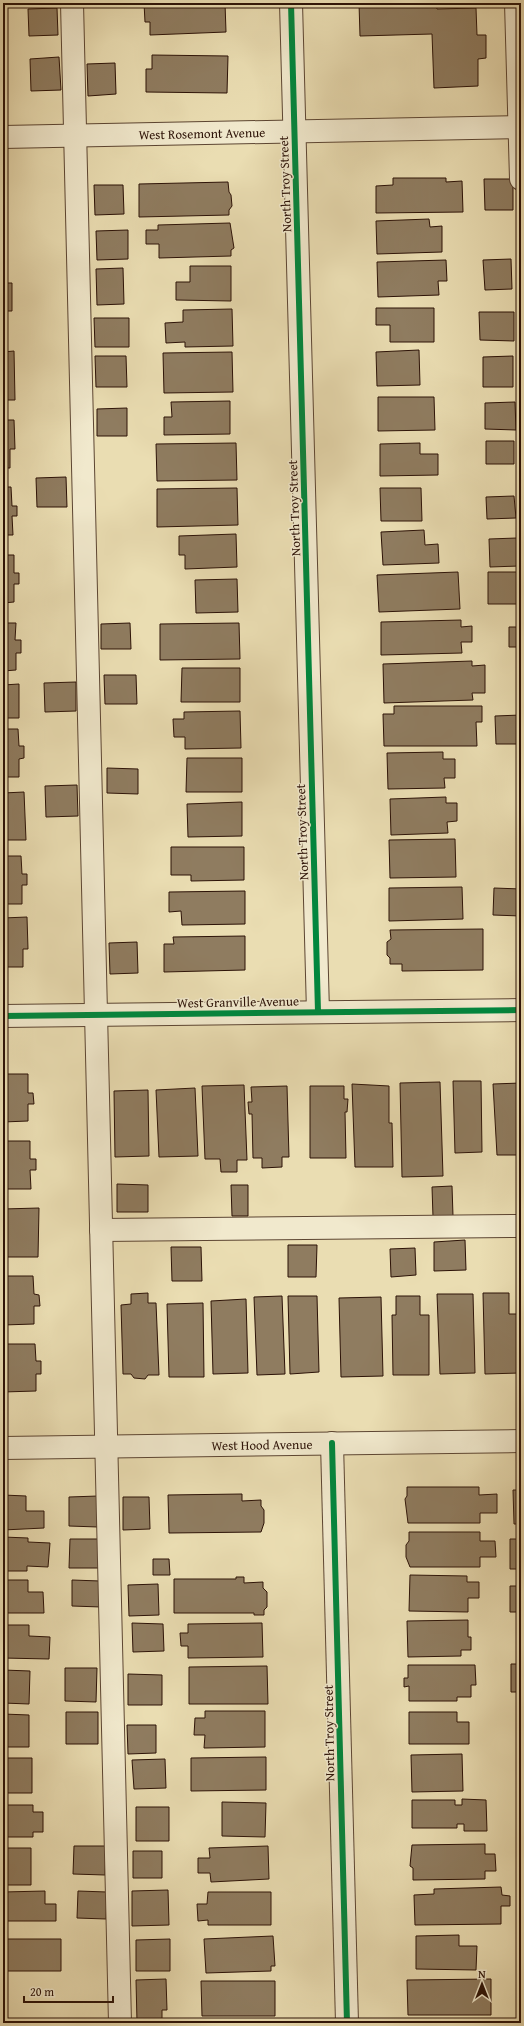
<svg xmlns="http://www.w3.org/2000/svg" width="524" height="2026" font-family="'Gentium Book Plus',serif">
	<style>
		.building { fill: #8f7c60; stroke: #2c1207 }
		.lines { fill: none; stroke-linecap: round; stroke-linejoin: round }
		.minor-casing { stroke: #5c4532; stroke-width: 24 }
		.minor { stroke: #f1e9cd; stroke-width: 22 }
		.cycleway-casing { stroke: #f1e9cd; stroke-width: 8 }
		.cycleway { stroke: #00873e; stroke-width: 6 }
		.labels { text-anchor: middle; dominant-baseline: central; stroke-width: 3; stroke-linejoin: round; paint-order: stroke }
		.street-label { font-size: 13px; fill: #2c1207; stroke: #f1e9cd }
	</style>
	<rect width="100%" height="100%" fill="#eaddb2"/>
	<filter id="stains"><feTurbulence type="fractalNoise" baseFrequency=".005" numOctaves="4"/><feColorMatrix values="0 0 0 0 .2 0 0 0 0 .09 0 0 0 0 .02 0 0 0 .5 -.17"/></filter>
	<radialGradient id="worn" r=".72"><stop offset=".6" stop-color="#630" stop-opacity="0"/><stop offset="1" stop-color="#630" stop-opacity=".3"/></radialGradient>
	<path class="building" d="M144,3h81l1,29 -76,3v-13h-5z
		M359,3h77l1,6 39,-1 1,27h9v23l-8,1v27l-44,2 -2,-54 -72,2z
		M57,8l1,27 -29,1 -1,-27z
		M152,55l76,1 -1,37 -81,-1v-23h6z
		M59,57l2,33 -30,1 -1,-32z
		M115,63l1,31 -28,2 -1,-32z
		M393,178h53v4l16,-1 1,31 -87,1v-27l17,-1z
		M484,179h29v31h-28z
		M228,182l1,10 2,3 1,11 -3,4v5l-90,2v-33z
		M94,185h29l1,29 -29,1z
		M429,219l1,8 12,-1v26l-65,2 -1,-33z
		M230,223l4,25 -3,2v6l-72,2v-14h-13v-14h12v-5z
		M128,230v29l-31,1 -1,-29z
		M511,259l1,30 -27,1 -2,-30z
		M446,260l1,21h-9l1,14 -61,2 -1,-35z
		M190,266h41v35l-55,-1v-18h14z
		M123,268l1,36 -27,1 -1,-36z
		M3,283h9v28h-6l1,19h-4z
		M376,308h58v34h-44v-17h-14z
		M232,309l1,37 -48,1v-5l-19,1 -1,-20 18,-1v-12z
		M479,312h35v29l-34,-1z
		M94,318h35v29h-34z
		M419,350l1,35 -43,1 -1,-34z
		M14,351l1,49h-12v-48z
		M232,352l1,40 -69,1 -1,-40z
		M95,356h31l1,31h-31z
		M513,356v31h-30v-30z
		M378,397h56l1,33 -57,1z
		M230,401v33l-66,1v-18h8l-1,-15z
		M515,402l1,28 -31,-1v-26z
		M127,408v28h-30v-27z
		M3,420h11l1,29h-5v19h-7z
		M486,441h28v23h-28z
		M236,443l1,37 -80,1 -1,-37z
		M420,443v11h18v21l-58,1v-32z
		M66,477l1,30h-30l-1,-29z
		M3,487h8l1,19h5v10h-5l1,19h-10z
		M237,488l1,37 -81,2v-38z
		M380,488h41l1,33h-41z
		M514,496l2,22 -29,1 -1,-22z
		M424,530l1,15 13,-1 1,19 -56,2 -2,-33z
		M236,534l1,33 -52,2v-14h-6v-19z
		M517,538l2,28 -29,1 -1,-28z
		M3,555h11v18h5v11h-5v18l-11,1z
		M458,572l2,37 -81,3 -2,-37z
		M488,572h33v32h-33z
		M237,579l1,33 -42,1 -1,-33z
		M461,620v7l11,-1v16h-11l1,11 -81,2v-33z
		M3,623h13l-1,17h6v13h-5v17l-13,1z
		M130,623l1,26h-30v-25z
		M239,623l1,36 -80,1v-36z
		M509,627h11v20h-11z
		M472,661v5l13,-1v28h-13l1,7 -89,3 -1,-39z
		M182,668h58v34h-59z
		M104,675h32l1,29h-32z
		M76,682v29l-31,1 -1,-29z
		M19,684v34h-16v-33z
		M394,706h88v16h-6l1,24h-93l-1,-32h11z
		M240,711l1,37 -56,1v-12h-11l-1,-18h11v-7z
		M521,715v29h-25l-1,-28z
		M3,729h15l1,17h5v12l-5,1v18h-16z
		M443,752v7h12v19h-11l1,10 -57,1 -1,-36z
		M187,758h55v34h-56z
		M107,768l31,1v25l-31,-1z
		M77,785l1,31 -32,1 -1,-31z
		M24,792l2,48h-23v-47z
		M446,797v6h11v18l-10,1 1,11 -57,2 -1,-36z
		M242,802v34l-54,1 -1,-33z
		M455,839l1,38 -66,1 -1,-38z
		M171,847h73v33l-53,1v-6h-20z
		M3,856h18l1,18h5v11h-5v19h-19z
		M462,887l1,32 -74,2v-33z
		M494,888l27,1v27l-28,-1z
		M245,891v33l-63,1 -1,-14 -12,1v-20z
		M27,917l1,32h-5v18h-20v-49z
		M483,929v41l-81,1v-7h-12v-6l-3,-3v-13l4,-3 -1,-9z
		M245,936v34l-81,2v-28h10l-1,-7z
		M137,942l1,31 -28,1 -1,-31z
		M3,1074h25v19h5l1,11h-6v17l-25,1z
		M453,1081h28l1,71 -27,1z
		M440,1082l3,94 -41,1 -2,-94z
		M521,1083v72h-24l-4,-71z
		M352,1084l37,2v37h3l1,44h-38z
		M244,1085l3,75h-10v12h-16l-1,-13h-15l-3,-73z
		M287,1086l2,71h-7v10l-20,1v-10h-9l-1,-44h-3l-1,-12h4l-1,-15z
		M310,1086h34v13h4l-1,13h-2l1,46h-36z
		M195,1088l3,68 -39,1 -3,-67z
		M148,1090l1,66 -34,1 -1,-66z
		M3,1141h27v18h6v11h-6l1,19h-28z
		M117,1184l31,1v27h-31z
		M231,1185h17v31h-16z
		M452,1186l1,30 -20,1 -1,-30z
		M39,1208l-1,49h-35v-48z
		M465,1240l1,30 -32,1v-29z
		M288,1245h29l-1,32h-28z
		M171,1247h30l1,34h-30z
		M415,1248l1,27 -25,2 -1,-28z
		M3,1276h30l1,18 5,1 1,11h-6v18l-31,1z
		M148,1293v10h8l3,72h-11l-3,4 -11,-1 -3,-4h-8l-2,-69 10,-1v-10z
		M483,1293h26v21h9l2,59 -35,1z
		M437,1294h36l2,79 -35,1z
		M282,1296l3,78 -28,1 -3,-78z
		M288,1296h29l2,76 -29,2z
		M396,1296h24v19h9v60h-36l-1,-60h4z
		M381,1297l2,79 -42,1 -2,-79z
		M246,1299l2,74 -35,1 -2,-73z
		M203,1303l1,74h-35l-2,-73z
		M3,1344h32l1,17h5v13h-5v17l-33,1z
		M407,1487h72v8l18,-1v19h-17v10h-72l-3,-24 2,-3z
		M513,1490h8v34h-7z
		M242,1494v7l19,-1v6l3,4v13l-3,9 -92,1 -1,-38z
		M3,1495l23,1v15h18v17l-41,2z
		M98,1496v31l-29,-1v-29z
		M123,1497h26l1,32 -27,1z
		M409,1532h71v9h15l1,16h-16v10h-70l-4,-10v-12l3,-4z
		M3,1537l25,1v4l22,1 -2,24 -21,-1v5h-24z
		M70,1539h29l1,29h-31z
		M510,1539h11v30h-11z
		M153,1559h16l1,16h-17z
		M410,1575l57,1v6h12v16h-11v14l-59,-1z
		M236,1577h8v6l19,-1v6l4,4v15l-3,3v5h-10v-2h-80v-34h62z
		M3,1580h25v12h15l1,21h-41z
		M72,1580l28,1 1,26 -29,-1z
		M158,1584l1,31 -30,1 -1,-31z
		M510,1586h11v26h-11z
		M468,1620v17h3v13h-10v6l-53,1 -1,-36z
		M521,1620v30h-3v-29z
		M132,1623l31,1 1,27 -31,1z
		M262,1623l1,34 -75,1v-12h-7l-1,-13h8v-9z
		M3,1625h26v11l21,1 -1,22 -46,-1z
		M511,1664h10v28h-10z
		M408,1665h67l1,20h-5v12h-14v4h-48v-15l-5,1v-9h4z
		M267,1666l1,38h-79v-37z
		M65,1668h32l-1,34 -31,-1z
		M3,1670l27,1 -1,33 -26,-1z
		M128,1674l34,1v30h-34z
		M205,1711h60v36l-61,1 1,-13h-11l1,-17h10z
		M66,1712h32v32h-32z
		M409,1712h48v10h12v22h-60z
		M3,1714l26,1v32h-26z
		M127,1725h29v28l-28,1z
		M462,1754l1,37 -51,1 -1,-37z
		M266,1757v33l-75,1v-33z
		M3,1758h29v35h-29z
		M165,1759l1,29 -32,1 -2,-29z
		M519,1767h2v25h-3z
		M462,1799l24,1 1,31h-23v-7h-7v4h-45v-28h43v5h7z
		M222,1802l44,1 -1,34 -43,-1z
		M3,1805h30v7h10v20h-10v5h-30z
		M136,1807h33v34h-33z
		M485,1844v10h10l1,17h-11v8l-72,1v-12l-3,-2 2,-21z
		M74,1846h32l-1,29 -32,-1z
		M268,1846l1,33 -58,3 -1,-9h-12v-15h12l-1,-10z
		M3,1848h28v37h-28z
		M133,1851h29v27h-29z
		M501,1887l1,8 8,1v10h-9v18l-86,1 -1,-30 20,-1v-5z
		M168,1890l1,35 -37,1v-35z
		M45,1891v13h11v17h-53v-29z
		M78,1891l29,1 -1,27 -29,-1z
		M208,1892h63v33h-63v-5l-10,1 -1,-17h10z
		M459,1935v11h18l-1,24 -60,-1v-33z
		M273,1936l2,30h-4v5l-65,2 -2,-34z
		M3,1939h58v32h-58z
		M170,1939v32h-34v-31z
		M166,1979l1,31h-5v11l-25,1 -1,-42z
		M491,1979v36h-83l-1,-35z
		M201,1981h74v35h-73z"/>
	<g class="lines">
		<defs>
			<g id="minor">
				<path d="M72,3l48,2020"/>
				<path d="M291,3l27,1009"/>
				<path d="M516,3l5,176"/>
				<path id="s1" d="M3,137l518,-10"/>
				<path d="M3,1016l518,-6"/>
				<path d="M101,1230l420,-4"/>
				<path d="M332,1443l15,580"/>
				<path id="s2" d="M3,1448l518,-7"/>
			</g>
		</defs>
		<use href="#minor" class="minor-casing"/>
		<use href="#minor" class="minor"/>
		<defs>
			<path id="cycleway" d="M291,3l27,1009
				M3,1016l518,-6
				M332,1443l15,580"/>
		</defs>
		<use href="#cycleway" class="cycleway-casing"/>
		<use href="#cycleway" class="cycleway"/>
	</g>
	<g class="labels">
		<g class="street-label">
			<text stroke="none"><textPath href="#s1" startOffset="199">West Rosemont Avenue</textPath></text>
			<text transform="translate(285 184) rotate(-92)">North Troy Street</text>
			<text transform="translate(294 508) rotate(-92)">North Troy Street</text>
			<text transform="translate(302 832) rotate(-92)">North Troy Street</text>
			<text transform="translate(238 1002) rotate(-1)">West Granville Avenue</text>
			<text stroke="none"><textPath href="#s2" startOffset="259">West Hood Avenue</textPath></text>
			<text transform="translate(329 1733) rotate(-91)">North Troy Street</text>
		</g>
	</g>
	<rect width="524" height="2026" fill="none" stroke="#eaddb2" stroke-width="16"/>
	<rect x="4" y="4" width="516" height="2018" fill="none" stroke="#2c1207" stroke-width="2"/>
	<rect x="8" y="8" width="508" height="2010" fill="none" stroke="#2c1207"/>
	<g transform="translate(482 1984)" stroke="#f1e9cd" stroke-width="3" paint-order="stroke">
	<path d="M0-3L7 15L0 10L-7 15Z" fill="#2c1207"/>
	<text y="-6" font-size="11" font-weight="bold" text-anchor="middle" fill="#2c1207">N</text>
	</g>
	<path d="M24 1996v6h89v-6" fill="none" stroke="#2c1207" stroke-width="2"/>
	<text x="30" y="1996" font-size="12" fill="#2c1207" stroke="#f1e9cd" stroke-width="3" paint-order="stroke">20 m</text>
	<rect width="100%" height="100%" filter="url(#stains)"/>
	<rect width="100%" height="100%" fill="url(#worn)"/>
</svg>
